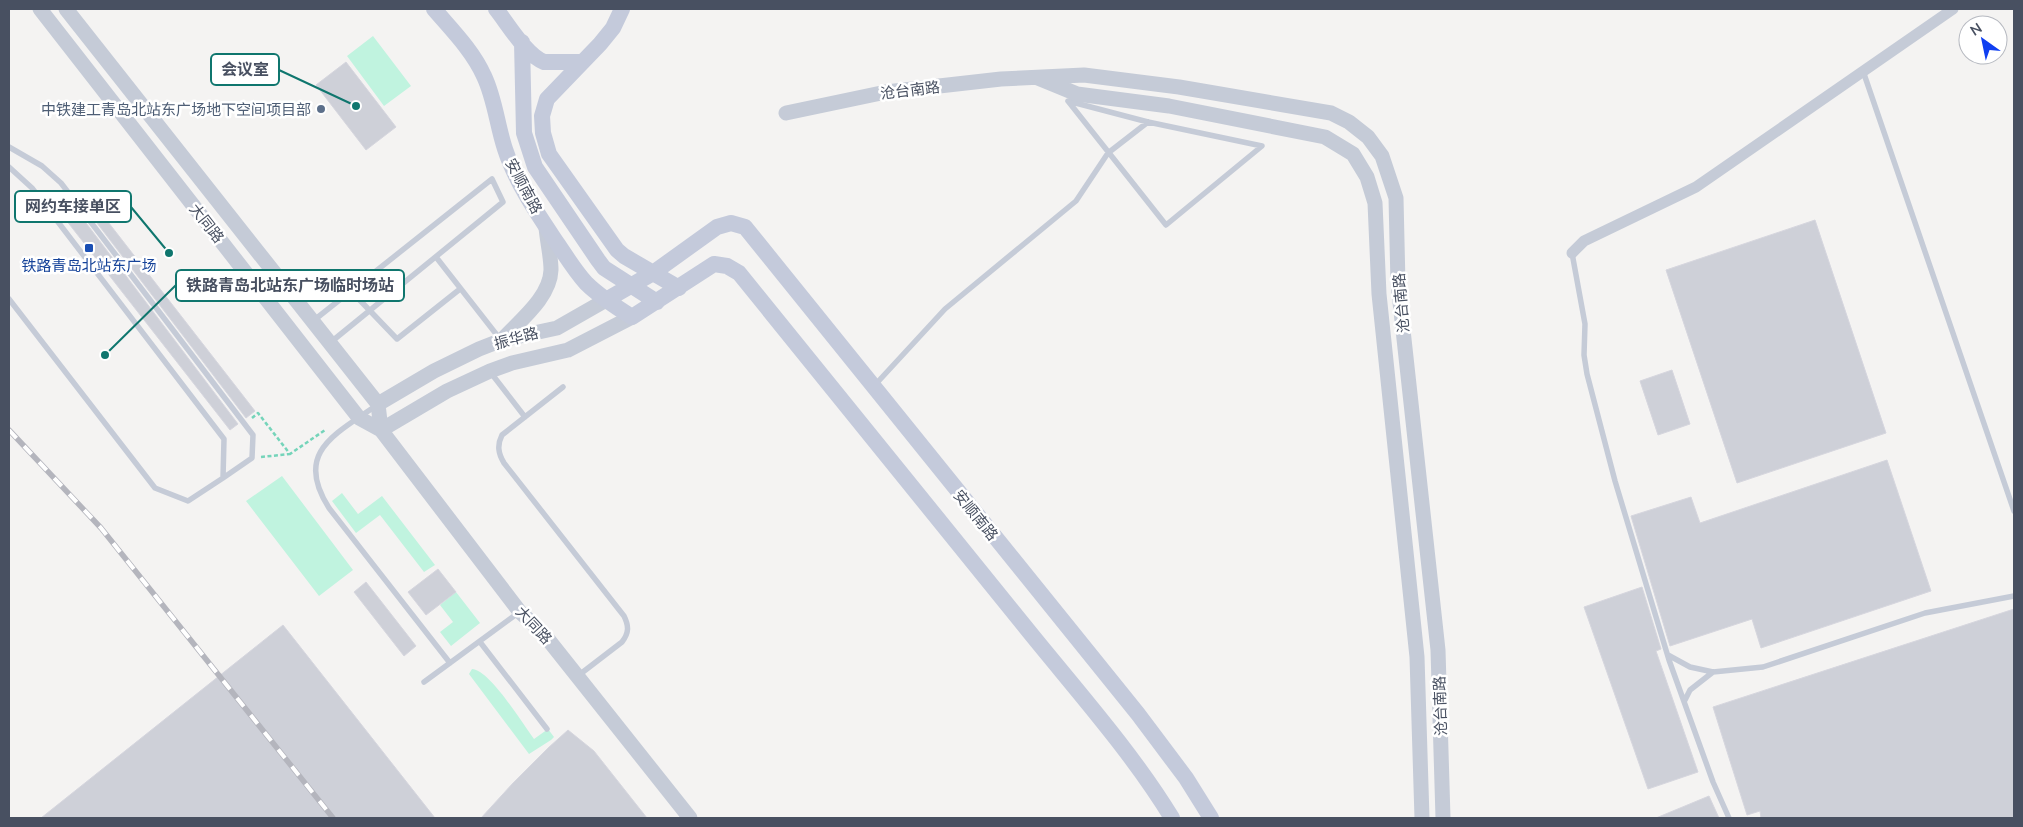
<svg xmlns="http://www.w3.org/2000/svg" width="2023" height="827" font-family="Mulish,'Noto Sans SC',sans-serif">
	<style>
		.green { fill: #c0f3df }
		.building { fill: #ced0d8; stroke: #d6d6de }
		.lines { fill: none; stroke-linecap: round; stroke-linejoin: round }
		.path { stroke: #75d4ba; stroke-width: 2.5; stroke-dasharray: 4 2.5; stroke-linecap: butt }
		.service { stroke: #c5cbd7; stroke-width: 5.5 }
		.minor { stroke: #c5cbd7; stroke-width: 11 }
		.tertiary { stroke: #c5cbd7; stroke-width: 15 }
		.secondary { stroke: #c4cadb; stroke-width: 16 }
		.rail-casing { stroke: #b4b5bd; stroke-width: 5.5 }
		.rail { stroke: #fff; stroke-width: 4; stroke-dasharray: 11; stroke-linecap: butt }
		.service-dot { fill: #5c6f8a; stroke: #fff; stroke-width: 2 }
		.transit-dot { fill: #1a4fb4; stroke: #fff; stroke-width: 2 }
		.labels { text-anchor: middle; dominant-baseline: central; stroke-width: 5; stroke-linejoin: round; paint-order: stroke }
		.street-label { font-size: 15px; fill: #485061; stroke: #fff }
		.service-label { font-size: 15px; fill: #4e5e75; stroke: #fff; text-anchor: end }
		.transit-label { font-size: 15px; fill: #164399; stroke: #fff }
		.leader { fill: none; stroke: #0f766e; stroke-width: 2 }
		.callout-dot { fill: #0f766e; stroke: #fff; stroke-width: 2 }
		.callout { fill: #fff; stroke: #0f766e; stroke-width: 2 }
		.callout-label { font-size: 16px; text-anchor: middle; font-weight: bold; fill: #485061 }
	</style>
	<rect width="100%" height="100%" fill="#f4f3f2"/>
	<path class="green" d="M373,36l38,50 -27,20 -37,-50z
		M282,476l71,94 -34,26 -73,-95z
		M342,493l16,21 24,-18 53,69 -11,7 -44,-57 -24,18 -24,-32z
		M456,592l24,31 -29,23 -11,-14 13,-10 -13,-17z
		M472,669c18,1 50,54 62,70l14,-10 6,8 -3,3 -22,14 -60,-80z"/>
	<path class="building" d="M346,62l50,65 -30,23 -50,-65z
		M91,200l164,211 -9,7 -162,-212z
		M77,211l161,213 -8,6 -164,-210z
		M1815,220l71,213 -149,50 -71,-213z
		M1672,370l18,54 -32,11 -18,-54z
		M1887,460l44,131 -170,57 -9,-29 -82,27 -39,-130 60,-19 9,26z
		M438,569l18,23 -30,23 -18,-23z
		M366,582l50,64 -12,10 -50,-64z
		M1642,587l19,62 -5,2 42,121 -50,17 -64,-182z
		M2014,609v209h-253l-1,-7 -13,4 -34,-108z
		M283,625l152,193h-394z
		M568,730l26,21 53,67h-166l32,-35 35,-35z
		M1709,796l10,22h-63z"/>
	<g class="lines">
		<path class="path" d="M252,418l6,-5 32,41 35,-24
			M261,457l29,-3"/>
		<path class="service" d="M1863,71l151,440
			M1068,101l80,21 114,24 -96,79z
			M9,147l33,19 19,17 192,252 -1,23 -29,20
			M9,167l23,21 192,251 -1,39 -35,23 -33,-13 -146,-189
			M1572,253l13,71 -1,31 3,19 28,107 54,179 44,122 16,36
			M436,257l64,82
			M351,291l46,48 63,-50
			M313,321l179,-142 11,23 -172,140
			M491,373l34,44
			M874,386l71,-77 131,-108 32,-48 40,-31
			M563,387l-61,48c-5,10 -4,18 2,28l120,153c5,10 5,17 -2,26l-43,33
			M377,405c-41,29 -84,47 -48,103l121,155
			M480,642l67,87
			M1668,655l22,12 23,5 50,-5 162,-54 89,-17
			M424,682l94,-69
			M1685,700l5,-10 23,-18"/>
		<path class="minor" d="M1572,253l12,-12 112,-54 257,-178"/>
		<path class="tertiary" d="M40,9l319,409 22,12 66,-39 43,-20 22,-8 56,-13 64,-33
			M66,9l312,395 3,26 139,182 23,21 147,185
			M1038,78l39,16 92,12 156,31 28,17 14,23 8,26 4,91 38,363 5,161
			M786,113l100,-21 115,-13 83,-4 95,12 152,26 18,9 19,15 14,19 14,42 2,86 40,366 5,168
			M502,340c17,-19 48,-42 49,-70 0,-14 -4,-29 -5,-43
			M378,404l56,-33 45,-22 23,-9 55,-12 49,-28"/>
		<path class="secondary" d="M434,9c18,21 39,42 50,67 11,23 13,49 21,73 11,34 32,64 52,94 9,13 18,28 29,40 13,13 30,24 46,34l82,-53 13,2 12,7c96,119 193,237 288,356 50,62 104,122 145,189
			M496,9c12,15 30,46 48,53h38
			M622,9l-9,19 -13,16 -53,55 -5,17 1,17 6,21 68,96 7,6 55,32
			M522,42l2,91 11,34 63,93 6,8 53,34
			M606,300l47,-27 64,-46 14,-4 14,4 393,487 48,64 25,40"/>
		<defs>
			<path id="rail" d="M9,430l92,98 232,290"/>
		</defs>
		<use href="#rail" class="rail-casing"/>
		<use href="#rail" class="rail"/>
	</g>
	<circle class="service-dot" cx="321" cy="109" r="5"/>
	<rect class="transit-dot" x="84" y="243" width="10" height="10" rx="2.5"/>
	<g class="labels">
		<g class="street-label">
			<text transform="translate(910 90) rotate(-7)">沧台南路</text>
			<text transform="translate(524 186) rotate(62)">安顺南路</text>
			<text transform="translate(207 223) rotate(52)">大同路</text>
			<text transform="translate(1401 303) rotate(-95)">沧台南路</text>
			<text transform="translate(516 338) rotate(-15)">振华路</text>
			<text transform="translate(976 515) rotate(51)">安顺南路</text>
			<text transform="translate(534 625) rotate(47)">大同路</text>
			<text transform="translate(1440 706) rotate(-92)">沧台南路</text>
		</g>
		<g class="service-label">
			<text x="311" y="109">中铁建工青岛北站东广场地下空间项目部</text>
		</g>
		<g class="transit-label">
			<text x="89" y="265">铁路青岛北站东广场</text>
		</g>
	</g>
	<path class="leader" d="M356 106L279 70M169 253L131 207M105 355L176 285"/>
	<g class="callout-dot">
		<circle cx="356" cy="106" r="5"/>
		<circle cx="169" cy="253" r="5"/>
		<circle cx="105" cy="355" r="5"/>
	</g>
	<g class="callout">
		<rect x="211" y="54" width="68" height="31" rx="5"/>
		<rect x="15" y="191" width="116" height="31" rx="5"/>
		<rect x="176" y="270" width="228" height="31" rx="5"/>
	</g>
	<g class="callout-label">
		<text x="245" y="75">会议室</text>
		<text x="73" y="212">网约车接单区</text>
		<text x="290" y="291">铁路青岛北站东广场临时场站</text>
	</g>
	<rect width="2023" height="827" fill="none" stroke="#485061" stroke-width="20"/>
	<g transform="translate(1983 40) rotate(327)"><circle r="24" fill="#ffffff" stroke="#b6b9c0"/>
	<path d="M0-4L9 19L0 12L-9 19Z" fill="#0f3ff1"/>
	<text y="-8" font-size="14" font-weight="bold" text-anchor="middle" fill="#485061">N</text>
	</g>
</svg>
